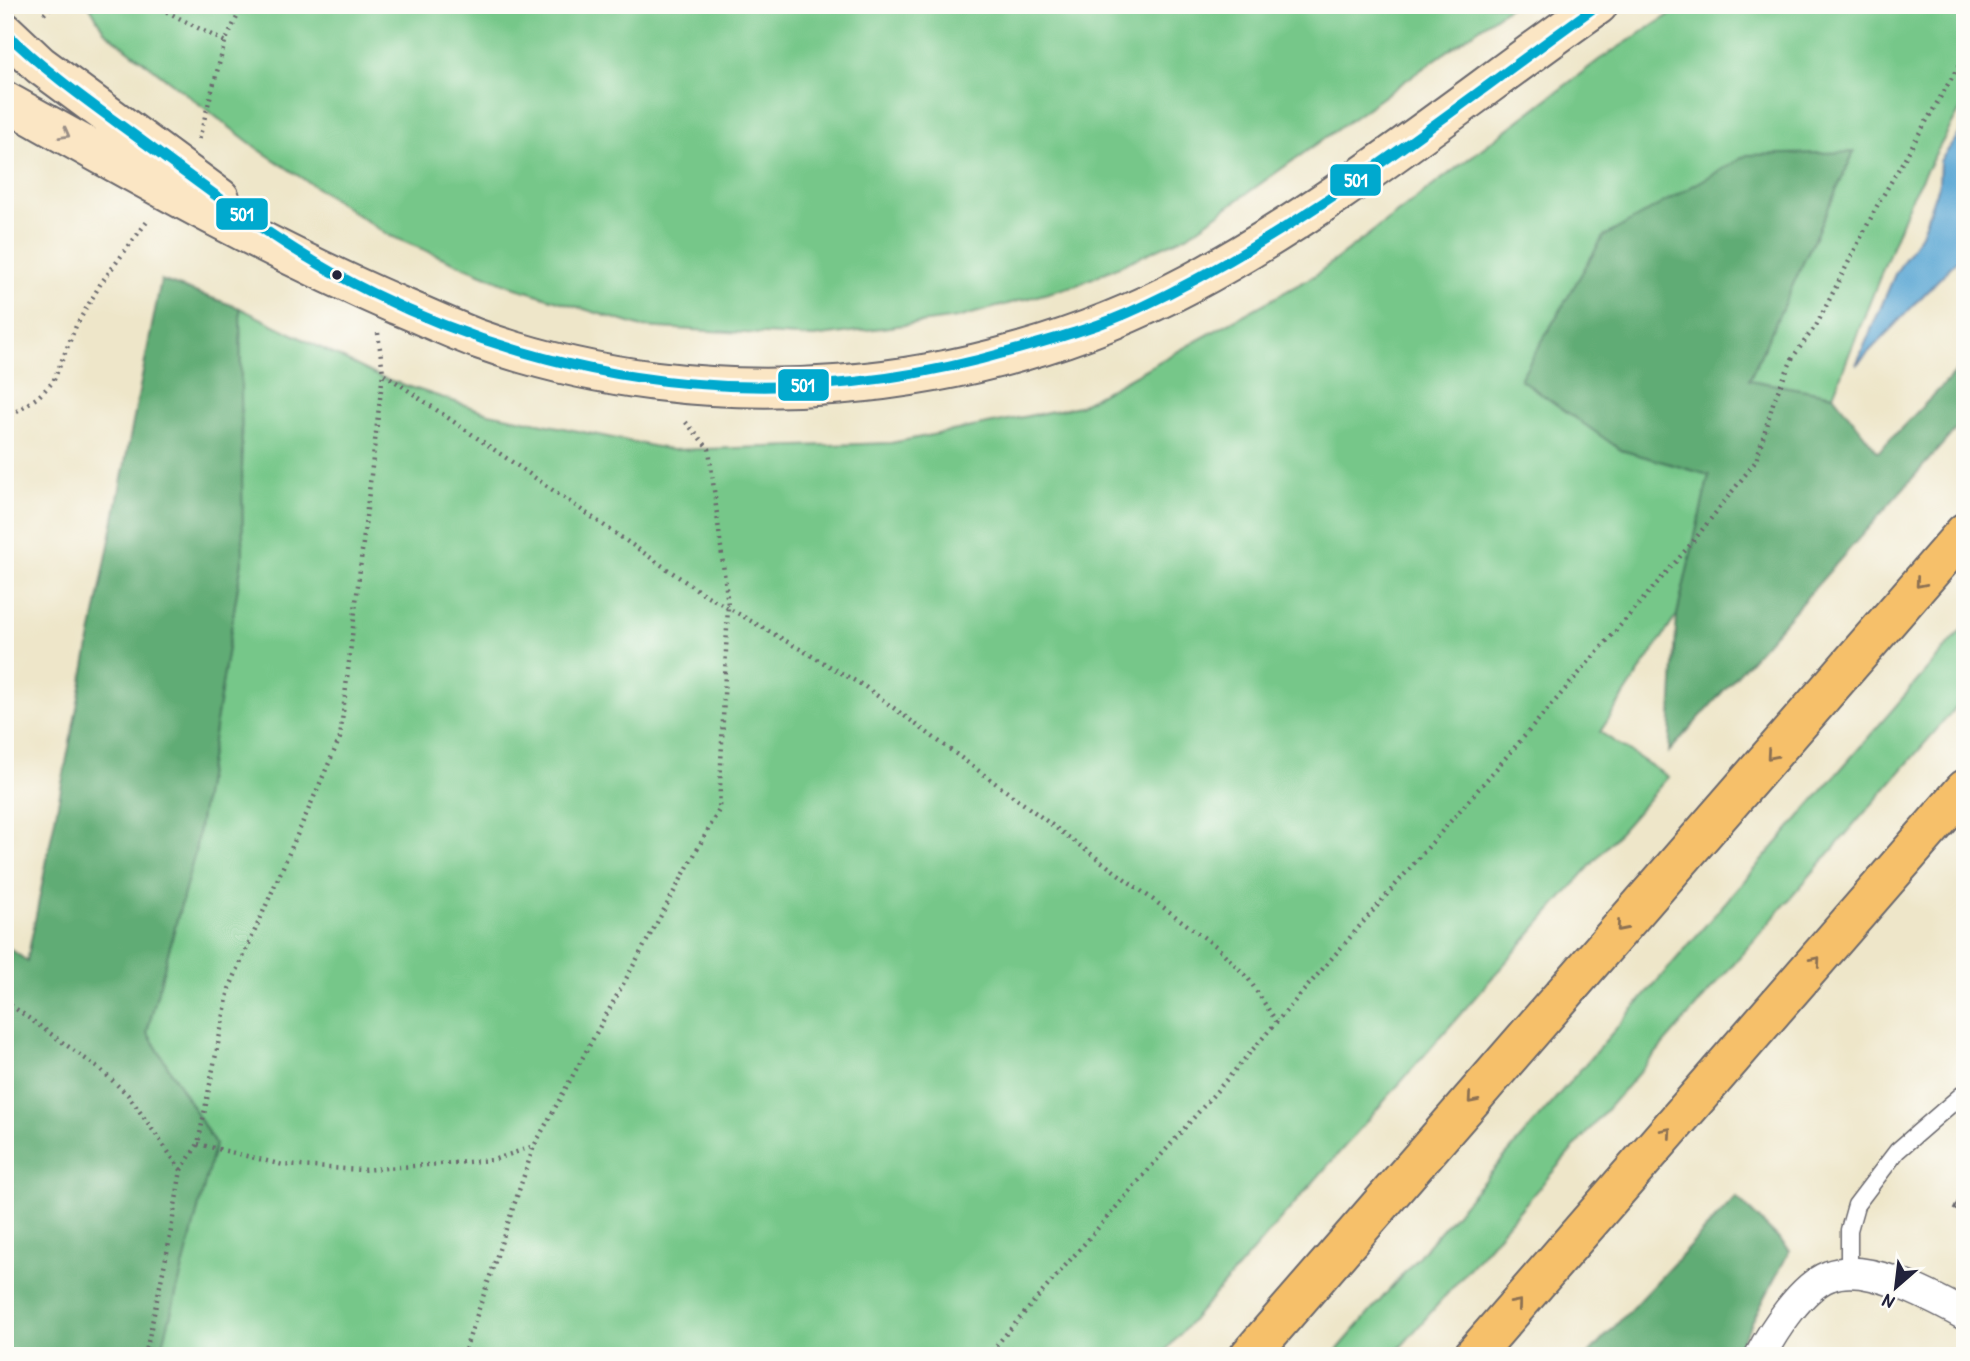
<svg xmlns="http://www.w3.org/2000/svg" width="1970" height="1361" font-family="'Patrick Hand',sans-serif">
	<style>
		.green { fill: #76c789; stroke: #4c7462; stroke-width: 2 }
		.forest { fill: #60ac75; stroke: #416758; stroke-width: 2 }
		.water { fill: #5ca7d4; stroke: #3f6488; stroke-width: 2 }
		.building { fill: #cf90b6 }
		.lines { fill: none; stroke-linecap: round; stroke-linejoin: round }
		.lane-casing { stroke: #69676d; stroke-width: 19 }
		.street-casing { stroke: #69676d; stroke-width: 33 }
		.secondary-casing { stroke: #69676d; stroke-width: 42 }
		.highway-casing { stroke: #69676d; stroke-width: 42 }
		.path { stroke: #69676d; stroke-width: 4.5; stroke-dasharray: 2 5; stroke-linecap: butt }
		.lane { stroke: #fff; stroke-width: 16 }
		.street { stroke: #fff; stroke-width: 30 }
		.secondary { stroke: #fbe6c4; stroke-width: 38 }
		.highway { stroke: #f6c06b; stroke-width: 38 }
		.bus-1-casing { stroke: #fdfcf7; stroke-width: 16 }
		.bus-1 { stroke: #00a9ce; stroke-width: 10 }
		.oneway { stroke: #998e86 }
		.oneway2 { stroke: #8c7153 }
		.bus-dot { fill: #22223b; stroke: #fdfcf7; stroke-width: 2.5 }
		.line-badge { stroke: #fdfcf7; stroke-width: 2.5 }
		.badge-label { font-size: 19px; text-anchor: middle; font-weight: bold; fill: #fff }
	</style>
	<rect width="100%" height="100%" fill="#fdfcf7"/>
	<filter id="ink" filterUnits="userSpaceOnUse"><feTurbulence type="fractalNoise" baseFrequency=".0143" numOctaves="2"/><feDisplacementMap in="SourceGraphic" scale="14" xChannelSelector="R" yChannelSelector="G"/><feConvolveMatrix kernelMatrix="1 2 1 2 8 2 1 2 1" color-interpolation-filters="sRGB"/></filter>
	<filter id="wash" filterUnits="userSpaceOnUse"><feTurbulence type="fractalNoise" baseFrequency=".00686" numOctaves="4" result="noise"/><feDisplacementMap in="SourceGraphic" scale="28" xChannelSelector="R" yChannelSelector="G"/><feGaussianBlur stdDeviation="1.57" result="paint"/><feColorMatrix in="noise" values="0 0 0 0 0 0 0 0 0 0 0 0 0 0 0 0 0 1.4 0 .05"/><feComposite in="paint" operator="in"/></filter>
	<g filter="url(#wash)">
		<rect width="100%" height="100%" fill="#eee6c9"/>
		<path class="green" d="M89,5h1423l-325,231 -110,49 -120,33 -143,19 -172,-10 -126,-39 -128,-53 -130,-86 -154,-118z
			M1685,5h280v96l-53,95 -79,199 -84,-15 105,-228 -233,298 88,25 -32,140 -77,117 68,45 -507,579h-1001l55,-212 -68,-112 48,-180 48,-297 -3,-247 140,69 109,36 183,37 219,-7 188,-37 235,-130 286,-217z
			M1965,626v71l-572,659h-61z"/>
		<path class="forest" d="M1854,152l-105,228 84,15 45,57 87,-89v56l-296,333 8,-137 32,-140 -88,-25 -101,-71 83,-142 144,-82z
			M161,280l79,28 3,247 -48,297 -48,180 68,112 -55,212h-155v-411l22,16z
			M1736,1197l54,53 -56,106h-147z"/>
		<path class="water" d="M1965,126v126l-109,113 39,-91 26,-40 18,-51 1,-22z"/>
		<g id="blocks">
			<path class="building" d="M1965,1187v27l-11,-5z"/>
		</g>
	</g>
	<g filter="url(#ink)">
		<use href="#blocks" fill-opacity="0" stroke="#69676d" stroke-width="2"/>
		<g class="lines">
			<defs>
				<path id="lane" d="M1849,1272v-42l7,-25 41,-54 68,-59"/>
				<path id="street" d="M1760,1356c13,-25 42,-70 69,-80 37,-15 103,21 136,39"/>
				<path id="secondary" d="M5,32l35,33 180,133
					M5,101c129,72 256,145 392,204 27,11 54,24 81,34 228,82 499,58 711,-55 146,-78 274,-184 409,-279"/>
				<path id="highway" d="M1249,1356l716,-824
					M1473,1356l492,-567"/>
			</defs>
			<use href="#lane" class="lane-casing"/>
			<use href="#street" class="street-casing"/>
			<use href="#secondary" class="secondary-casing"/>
			<use href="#highway" class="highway-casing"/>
			<path class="path" d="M154,5l71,37 18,-37
				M44,14l9,-9
				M199,139l26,-97
				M378,333l5,40 316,218 165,95 353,261 31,31 28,43
				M5,419l33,-22 15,-15 23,-56 25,-43 48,-64
				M5,1001l96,69 27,25 53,75 -13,78 -23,108
				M198,1144l85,21 78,5 132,-10 41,-14
				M181,1170l17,-26 31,-155 111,-251 43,-365
				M463,1356l71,-210 185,-336 9,-205 -19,-156 -26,-30
				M987,1356l704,-812 65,-83 18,-61 19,-43 24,-33 60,-118 88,-151"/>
			<use href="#lane" class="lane"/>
			<use href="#street" class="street"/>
			<use href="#secondary" class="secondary"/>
			<use href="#highway" class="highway"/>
			<defs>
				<path id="bus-1" d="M5,32c48,47 103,83 156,123 67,50 135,101 211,138 203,100 421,121 639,58 43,-12 88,-24 128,-43 167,-78 310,-197 459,-303"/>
			</defs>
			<use href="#bus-1" class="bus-1-casing"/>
			<use href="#bus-1" class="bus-1"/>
		</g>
		<defs><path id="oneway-chevron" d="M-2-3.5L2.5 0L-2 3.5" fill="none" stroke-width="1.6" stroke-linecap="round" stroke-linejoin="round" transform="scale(1.75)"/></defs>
		<use class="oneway" href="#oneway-chevron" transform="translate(65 134) rotate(29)"/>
		<g class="oneway2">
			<use href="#oneway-chevron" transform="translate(1920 583) rotate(131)"/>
			<use href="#oneway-chevron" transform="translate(1771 755) rotate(131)"/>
			<use href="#oneway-chevron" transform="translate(1621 927) rotate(131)"/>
			<use href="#oneway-chevron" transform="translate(1816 961) rotate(-49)"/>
			<use href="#oneway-chevron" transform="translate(1472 1099) rotate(131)"/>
			<use href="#oneway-chevron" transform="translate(1667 1132) rotate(-49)"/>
			<use href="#oneway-chevron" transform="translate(1517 1304) rotate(-49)"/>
		</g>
	</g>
	<circle class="bus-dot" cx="337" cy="275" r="6"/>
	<g class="line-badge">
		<rect x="1329" y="163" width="53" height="34" rx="7" fill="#00a9ce"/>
		<rect x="215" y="197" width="54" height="34" rx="7" fill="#00a9ce"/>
		<rect x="777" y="368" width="53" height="34" rx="7" fill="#00a9ce"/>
	</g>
	<g class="badge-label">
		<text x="1356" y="187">501</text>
		<text x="242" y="221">501</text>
		<text x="803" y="392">501</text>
	</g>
	<rect width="1970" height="1361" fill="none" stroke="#fdfcf7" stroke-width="28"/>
	<g transform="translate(1896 1287) rotate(208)" stroke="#fdfcf7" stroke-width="5" paint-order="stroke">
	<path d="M0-5L12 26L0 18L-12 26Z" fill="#22223b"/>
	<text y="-10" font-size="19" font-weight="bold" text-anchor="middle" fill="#22223b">N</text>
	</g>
</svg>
